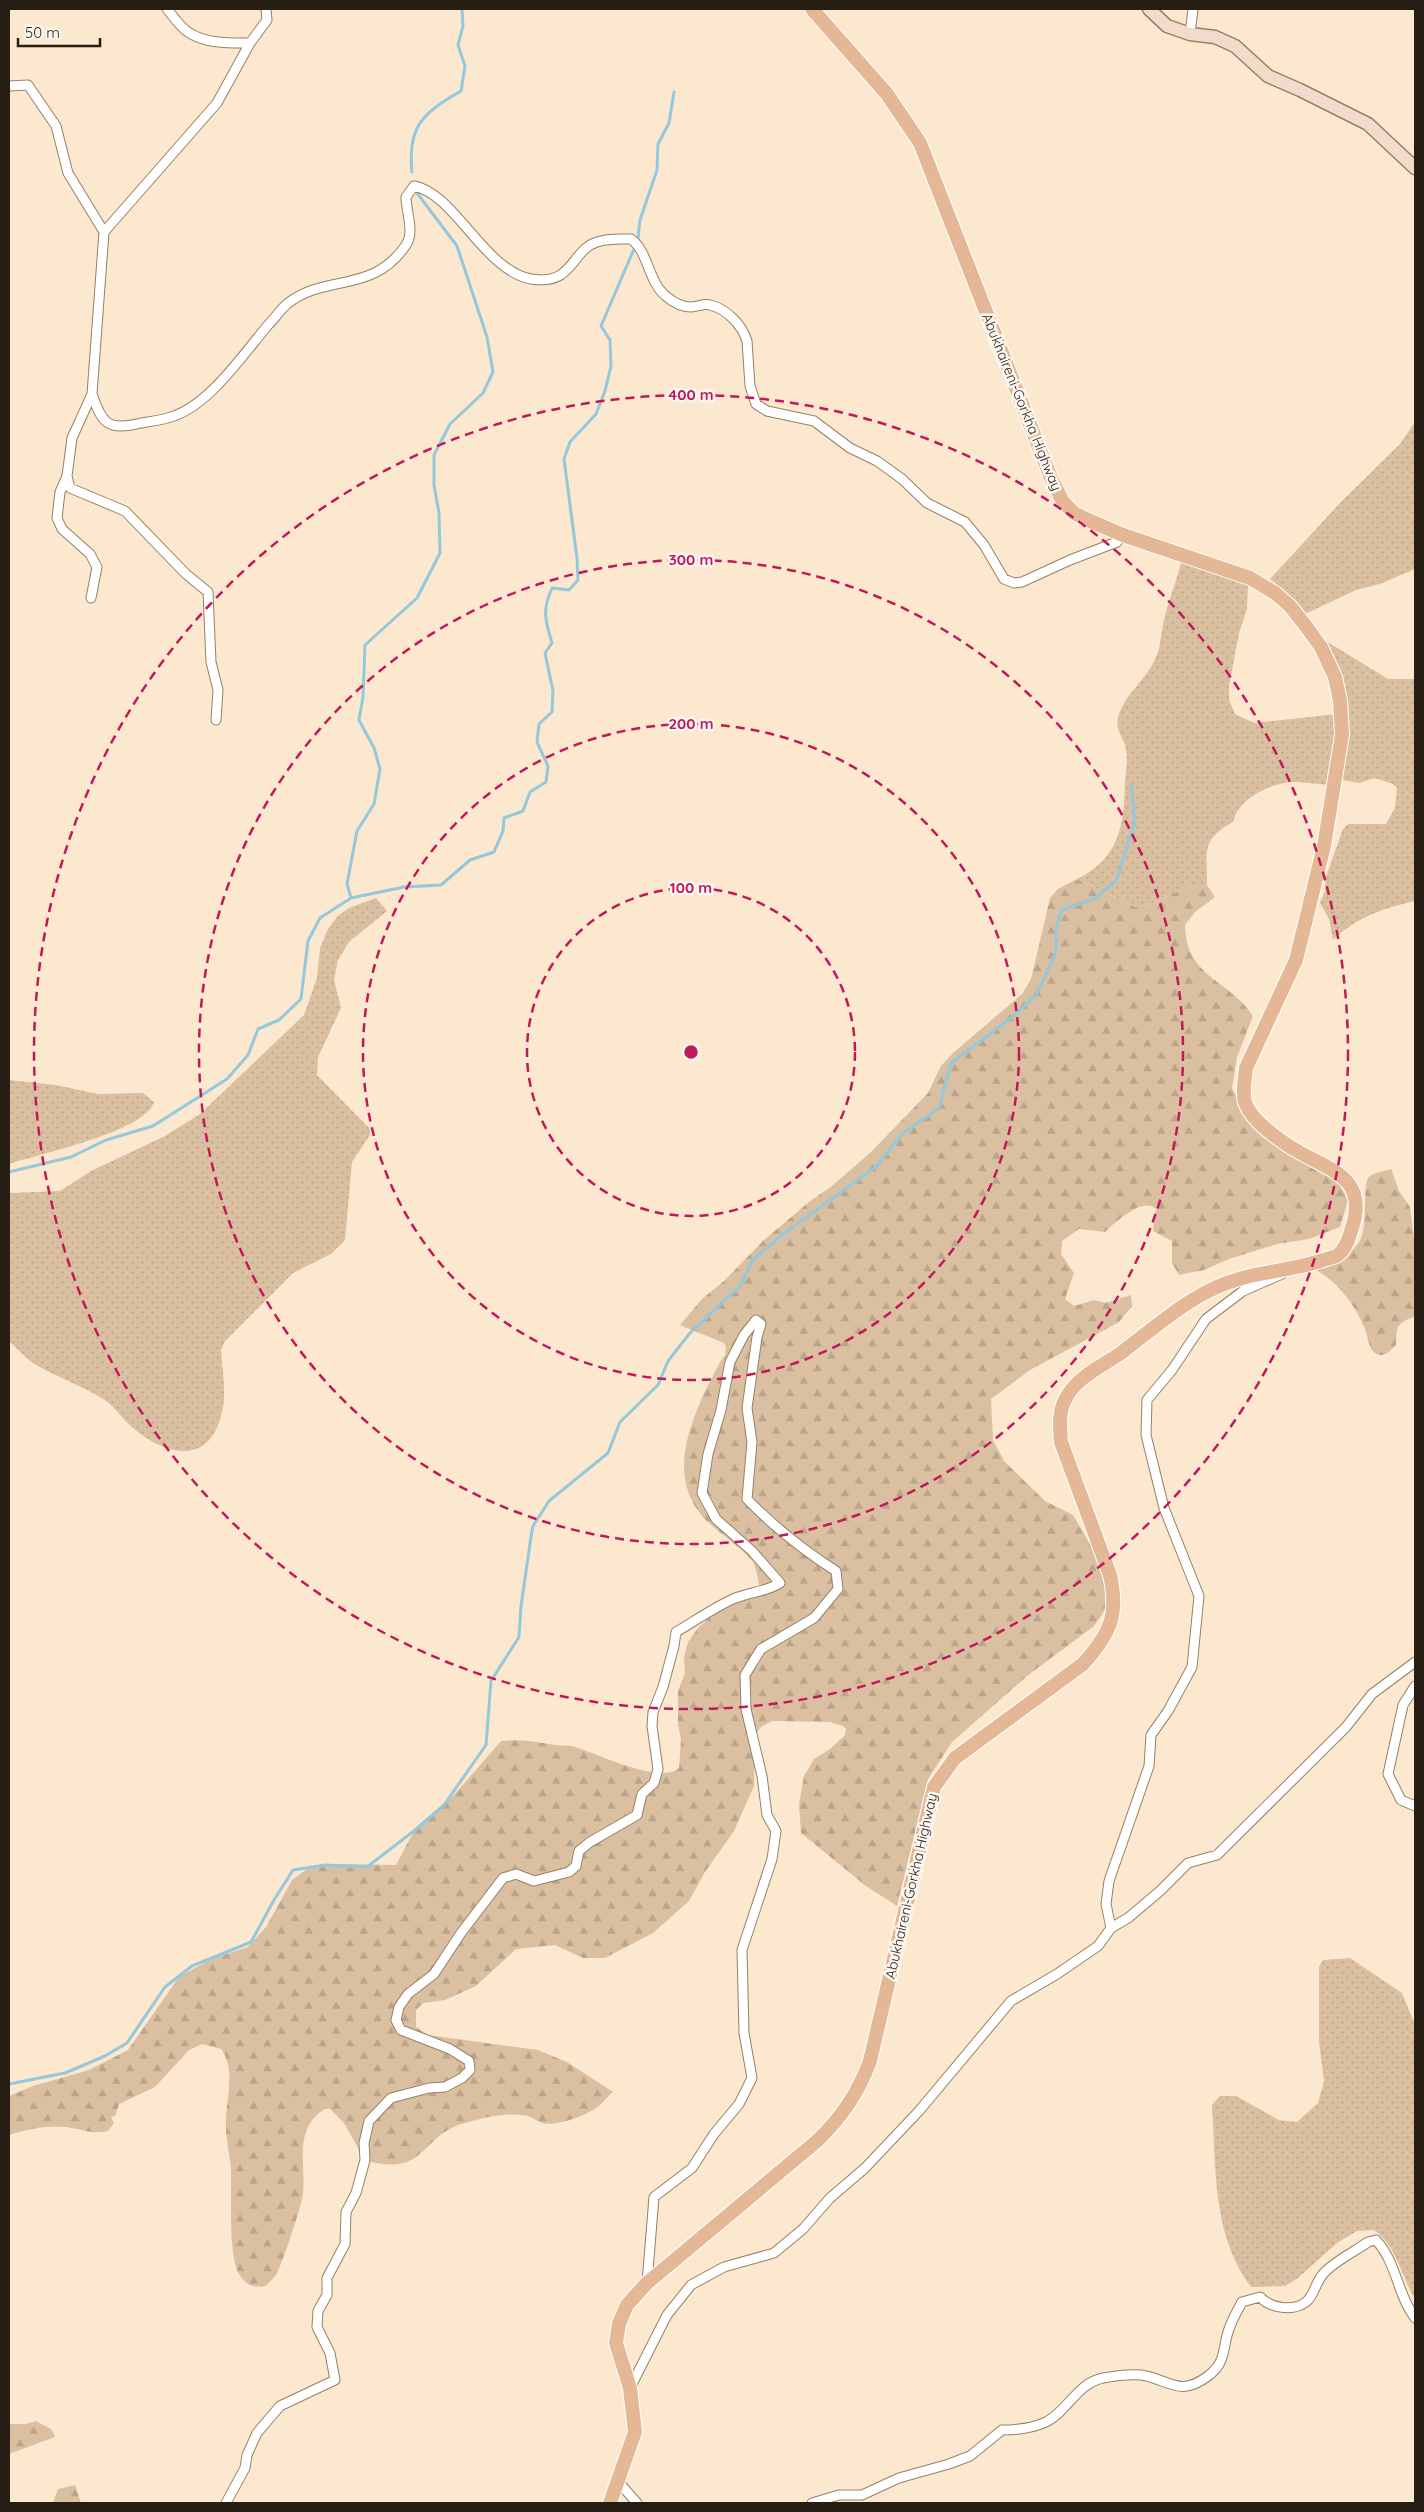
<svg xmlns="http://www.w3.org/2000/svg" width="1424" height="2512" font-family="Quicksand,sans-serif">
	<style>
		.grass { fill: url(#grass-dots) }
		.forest { fill: url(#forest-firs) }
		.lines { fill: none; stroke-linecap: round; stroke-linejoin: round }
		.stream { stroke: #94c8dd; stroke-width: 3 }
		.street-casing { stroke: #978064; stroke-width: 11 }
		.secondary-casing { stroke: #978064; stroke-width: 15 }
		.primary-casing { stroke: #fff; stroke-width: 16 }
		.street { stroke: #fff; stroke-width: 9 }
		.secondary { stroke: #f2dbca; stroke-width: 12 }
		.primary { stroke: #e4b896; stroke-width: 14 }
		.ring { fill: none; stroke: #c2185b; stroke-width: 2.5; stroke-dasharray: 9 6 }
		.labels { text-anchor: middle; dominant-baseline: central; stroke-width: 5; stroke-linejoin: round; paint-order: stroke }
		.street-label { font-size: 14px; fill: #271e13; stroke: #fcf7f1 }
		.centre { fill: #c2185b; stroke: #fcf7f1; stroke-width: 2.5 }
		.ring-label { font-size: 15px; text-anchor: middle; font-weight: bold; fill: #c2185b; stroke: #fcf7f1; stroke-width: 5; stroke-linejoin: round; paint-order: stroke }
	</style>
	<defs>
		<pattern id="grass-dots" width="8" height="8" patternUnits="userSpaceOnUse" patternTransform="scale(1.25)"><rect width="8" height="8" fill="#dac0a1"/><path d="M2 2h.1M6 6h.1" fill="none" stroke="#bba58a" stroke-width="1.8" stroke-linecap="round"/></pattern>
		<pattern id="forest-firs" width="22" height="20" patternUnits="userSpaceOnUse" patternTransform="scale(1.25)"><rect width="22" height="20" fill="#dac0a1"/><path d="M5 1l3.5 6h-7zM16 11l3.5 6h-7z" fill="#bba58a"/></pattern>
	</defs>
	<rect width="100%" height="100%" fill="#fce7cf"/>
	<path class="grass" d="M1415,422v147l-35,15 -24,6 -51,24 -13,-16 -22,-19 71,-77 59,-58z
		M1182,559l66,22 -1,28 -8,24 -10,53v14l6,14 19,9 83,-9 -8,71c-12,-1 -24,-3 -36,-3 -20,0 -56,17 -59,39 -33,20 -27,27 -27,64l-22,3 -36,17 -14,2 -58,-28c43,-21 47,-54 48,-98 1,-10 3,-21 1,-31 -1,-11 -11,-19 -8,-32 6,-24 29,-38 38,-61 5,-11 5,-25 8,-37 5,-21 13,-40 18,-61z
		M1321,638l67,41h27v222c-30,7 -59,16 -82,39l-4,-21 -9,-16 5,-12 1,-14 17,-48 5,-5h38l9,-16 2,-20 -4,-4 -18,-6 -16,5 -21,-4 11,-64 -6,-37z
		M376,898l11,13 -38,31 -11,18 -4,20 7,28 -23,49 -1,18 53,54v6l-18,27 -7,78 -14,14 -38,19 -68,68 -4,9c1,18 5,40 2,57 -10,59 -54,51 -90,21 -10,-8 -17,-20 -27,-27 -22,-15 -46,-22 -68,-35 -11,-6 -20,-17 -29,-25v-148l51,-2 31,-20 74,-35 35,-22 104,-99 13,-37 3,-30 8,-19 10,-13 11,-8z
		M9,1080l47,5 42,9 45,-1 11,9c-9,30 -116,52 -145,62z
		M1350,1958l52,35 13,32v274c-14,-23 -18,-53 -41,-69l-17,1 -20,12 -39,35 -13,8 -34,1c-39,-52 -35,-119 -39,-182l8,-9h16l43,24 18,2 21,-19 6,-22 -5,-39v-75l4,-7z"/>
	<path class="forest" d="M1077,879l58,28 14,-2 36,-17 22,-3 8,12 -20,15 -10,13c0,52 45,55 68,91l-16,41 -5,31 17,35 28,22 60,35 11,20 -8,27 -31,12 -32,5 -48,15 -25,11 -25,5 -7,-12v-22l-19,-10 3,-22c-14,-13 -41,14 -51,23l-26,-3 -17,12 -1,13 13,19 -9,26 9,7 20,-6 11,3 26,-8 1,11 -13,16 -89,48 -39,29 2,41 11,21 41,40 28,14 35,60 1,29 -15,22 -67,50 -75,66 -24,37 -31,127 -31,-20 -65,-53 -2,-29 5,-28 10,-17 16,-10 15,-14 1,-6 -3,-3 -13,-4 -58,-1 -11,6 -6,8 -1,51 -20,45 -29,41 -16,29 -36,32 -48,25h-22l-28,-13 -39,4 -40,37 -31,14 -22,3 -7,7v17l12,8 110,15 29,12 46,30c-6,5 -11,12 -17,16 -11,8 -41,19 -54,15 -7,-3 -12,-8 -21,-8 -20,-2 -37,3 -56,8 -45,11 -38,56 -100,37l-21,-37 -14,-14h-5c-32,19 -19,54 -22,84 -1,12 -21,72 -27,82 -3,4 -7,7 -10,11 -14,2 -21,-1 -28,-14 -10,-23 -6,-76 -7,-103 -1,-14 -5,-28 -5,-42 -1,-26 11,-57 -5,-78l-19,-5 -13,6 -34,37 -36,17 -4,12 -4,1 3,6 -6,8c-15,4 -27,-2 -42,-4 -20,-2 -38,2 -57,8v-39l24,-10 56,-16 39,-20 51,-73 32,-18 37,-12 18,-20 26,-47 15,-11 34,-5 55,1 20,-38 38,-32 47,-54c20,-2 36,1 54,4 7,1 14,0 20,2 21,6 85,38 104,21l2,-29 -3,-15v-33l7,-18 -1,-15 4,-16 10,-14 17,-15 45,-25c-2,-7 -3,-19 -7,-26 -11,-14 -30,-26 -43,-38 -51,-46 -15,-114 10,-162l5,-6 1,-9 -2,-4 -44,-18 22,-26 22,-18 39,-40 46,-39 23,-16 39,-34 57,-59 13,-27 11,-12 70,-60 9,-15 19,-81 8,-9z
		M1391,1169l8,22 11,16 5,41v68c-19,8 -18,9 -19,29 -4,4 -10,11 -16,10 -11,-1 -12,-18 -15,-26 -9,-23 -27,-47 -49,-59 13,-6 33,-14 42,-26 12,-16 3,-60 11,-67 5,-5 16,-6 22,-8z
		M36,2421l15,8 4,8 -46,17v-30h17z
		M75,2485l6,18h-28l5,-14z"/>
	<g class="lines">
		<path class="stream" d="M412,172c-5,-46 11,-59 49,-81l4,-25 -7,-21 5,-19 -1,-17
			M638,238l2,-18 17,-50 1,-26 11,-21 5,-31
			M351,898l-4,-14 10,-53 17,-27 6,-35 -6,-21 -15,-28 4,-23 2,-52 52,-47 23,-45 -1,-40 -5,-28v-30l16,-31 33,-31 10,-21 -6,-35 -30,-91 -40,-53
			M9,1172l62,-15 35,-17 47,-14 74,-47 21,-24 10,-26 21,-9 22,-21 7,-58 12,-23 31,-20 53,-11 37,-2 29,-25 24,-8 9,-21 1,-13 19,-7 7,-19 16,-10 2,-16 -11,-24 2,-18 13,-12 1,-21 -8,-38 7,-10c-7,-23 -10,-33 0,-55l17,2 9,-10 -1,-22 -13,-99 6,-17 26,-28 9,-23 6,-25 -1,-26 -9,-14 33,-77
			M9,2084l56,-11 40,-17 22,-13 38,-56 27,-21 59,-24 23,-42 19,-30 32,-5 42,2 52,-40 25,-22 42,-60 5,-64 28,-44 2,-31 10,-69 2,-11 16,-25 59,-48 12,-31 38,-37 10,-24 22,-28 50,-47 12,-25 30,-26 95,-69 24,-31 38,-27 12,-45 59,-44 27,-25 19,-42v-21l5,-21 33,-11 22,-18 19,-59 -4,-37"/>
		<defs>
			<path id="street" d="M167,9c6,7 13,18 21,23 17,12 43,11 62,11l17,-23 -1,-11
				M1190,34l3,-25
				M9,86l19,-1 28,41 12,47 36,59 -12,162c10,30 16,37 49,29 11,-2 23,-3 33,-7 37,-13 70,-63 95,-92 6,-6 11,-14 18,-20 38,-31 85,-9 119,-59 9,-13 0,-33 0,-48l8,-11c40,7 71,85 117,93 43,7 40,-29 66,-37 11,-4 22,-3 34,-3 18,13 17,44 36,58 6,5 15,10 24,10 6,0 13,-4 19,-2 17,4 32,20 37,36l3,45 6,18 11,7 47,10 36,27 27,13 25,18 25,24 38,19 19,23 20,34 10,4 8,-1 48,-22 47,-18 6,-7
				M104,232l113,-129 33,-60
				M67,476l3,12 55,23 61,63 22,18 3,70 7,28 -2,30
				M91,598l6,-31 -7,-13 -28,-25 -5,-11 3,-26 7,-16 5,-38 20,-44
				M1415,1686l-12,19 -15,69 13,26 14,6
				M1111,1928l17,-10 32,-27 28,-28 29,-8 129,-128 26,-33 43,-32
				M630,2388l37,-73 24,-30 33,-18 50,-14 29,-24 27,-31 35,-30 54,-57 92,-110 46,-27 41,-28 13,-18 -5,-24 3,-23 40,-115 2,-31 17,-24 24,-44 7,-71 -35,-88 -18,-73 1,-35 25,-30 34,-51 37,-28 39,-17
				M616,2486h6l15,17
				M226,2503l19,-35 2,-13 10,-22 23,-27 55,-26 -5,-27 -13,-26 1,-16 9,-16v-17l18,-34 1,-32 10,-19 9,-33 -1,-17 5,-22 22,-23 38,-10 16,-1 17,-9 8,-8 -1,-9 -19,-12 -49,-19 -5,-10 3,-13 9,-13 26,-20 27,-41 42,-55 13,-4 18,7 35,-9 7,-6 3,-15 11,-9 47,-27 5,-21 12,-11 4,-14 -6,-43 1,-14 10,-25 11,-41 2,-14c19,-11 37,-24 57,-33 16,-7 33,-7 47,-16l-28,-32 -36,-32 -14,-26 6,-39 13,-44 9,-48 14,-27 12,-15 5,4 -4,13 -10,71 5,34 -5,57c27,28 56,51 89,72l2,18 -24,29 -53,31 -16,26 1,34 16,67 5,39 9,16 -4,28 -30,91 2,83 8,45 -13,26 -25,30 -22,34 -38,29 -7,86
				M812,2503l27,-8h23l37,-17 50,-14 21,-8 32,-26c15,0 31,-2 44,-8 21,-10 31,-39 57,-44 11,-2 27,-4 38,-3 28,4 38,23 67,1 19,-14 14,-28 21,-47 3,-9 8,-18 13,-27l18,-5c10,11 33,15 46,5 9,-7 9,-20 18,-29 11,-12 30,-21 44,-31l8,-2c21,23 21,54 39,78"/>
			<path id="secondary" d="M1149,9l18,17 23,8 25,3 20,9 33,30 32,14 68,34 47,44"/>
			<path id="primary" d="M610,2503l25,-71 -5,-44 -14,-45 3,-19 8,-19 20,-22 170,-142c25,-24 41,-48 53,-80l64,-274 21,-29 128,-94c27,-30 36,-49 27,-89l-49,-133c-1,-14 -3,-30 5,-44 11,-21 36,-32 55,-45 36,-27 73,-62 118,-74 27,-8 54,-9 81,-18 5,-2 13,-3 18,-6 9,-7 13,-23 16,-34 9,-38 -15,-48 -44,-63 -20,-10 -58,-34 -65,-56 -3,-10 0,-23 1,-34l50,-108 28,-114 18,-111 -2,-34 -5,-24 -14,-30 -16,-22 -15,-19 -15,-13 -25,-15 -127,-43 -35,-15 -14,-7 -11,-11 -12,-24 -131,-335 -33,-49 -75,-85"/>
		</defs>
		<use href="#street" class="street-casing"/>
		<use href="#secondary" class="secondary-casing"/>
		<use href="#primary" class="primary-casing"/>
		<use href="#street" class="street"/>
		<use href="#secondary" class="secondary"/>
		<use href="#primary" class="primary"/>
	</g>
	<g class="ring">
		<circle cx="691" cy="1052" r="164"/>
		<circle cx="691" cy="1052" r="328"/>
		<circle cx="691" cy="1052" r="492"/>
		<circle cx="691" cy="1052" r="657"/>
	</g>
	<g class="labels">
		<g class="street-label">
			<text transform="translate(1022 402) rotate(68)">Abukhaireni-Gorkha Highway</text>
			<text transform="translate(911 1886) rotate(-77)">Abukhaireni-Gorkha Highway</text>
		</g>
	</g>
	<circle cx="691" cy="1052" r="8" class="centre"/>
	<g class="ring-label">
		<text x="691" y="400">400 m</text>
		<text x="691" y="565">300 m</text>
		<text x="691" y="729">200 m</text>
		<text x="691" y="893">100 m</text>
	</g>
	<rect width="1424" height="2512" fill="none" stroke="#271e13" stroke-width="20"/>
	<path d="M18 38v8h82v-8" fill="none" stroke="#271e13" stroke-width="2.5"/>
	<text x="25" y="38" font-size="15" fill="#271e13" stroke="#fcf7f1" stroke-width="4" paint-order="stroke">50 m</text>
</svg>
